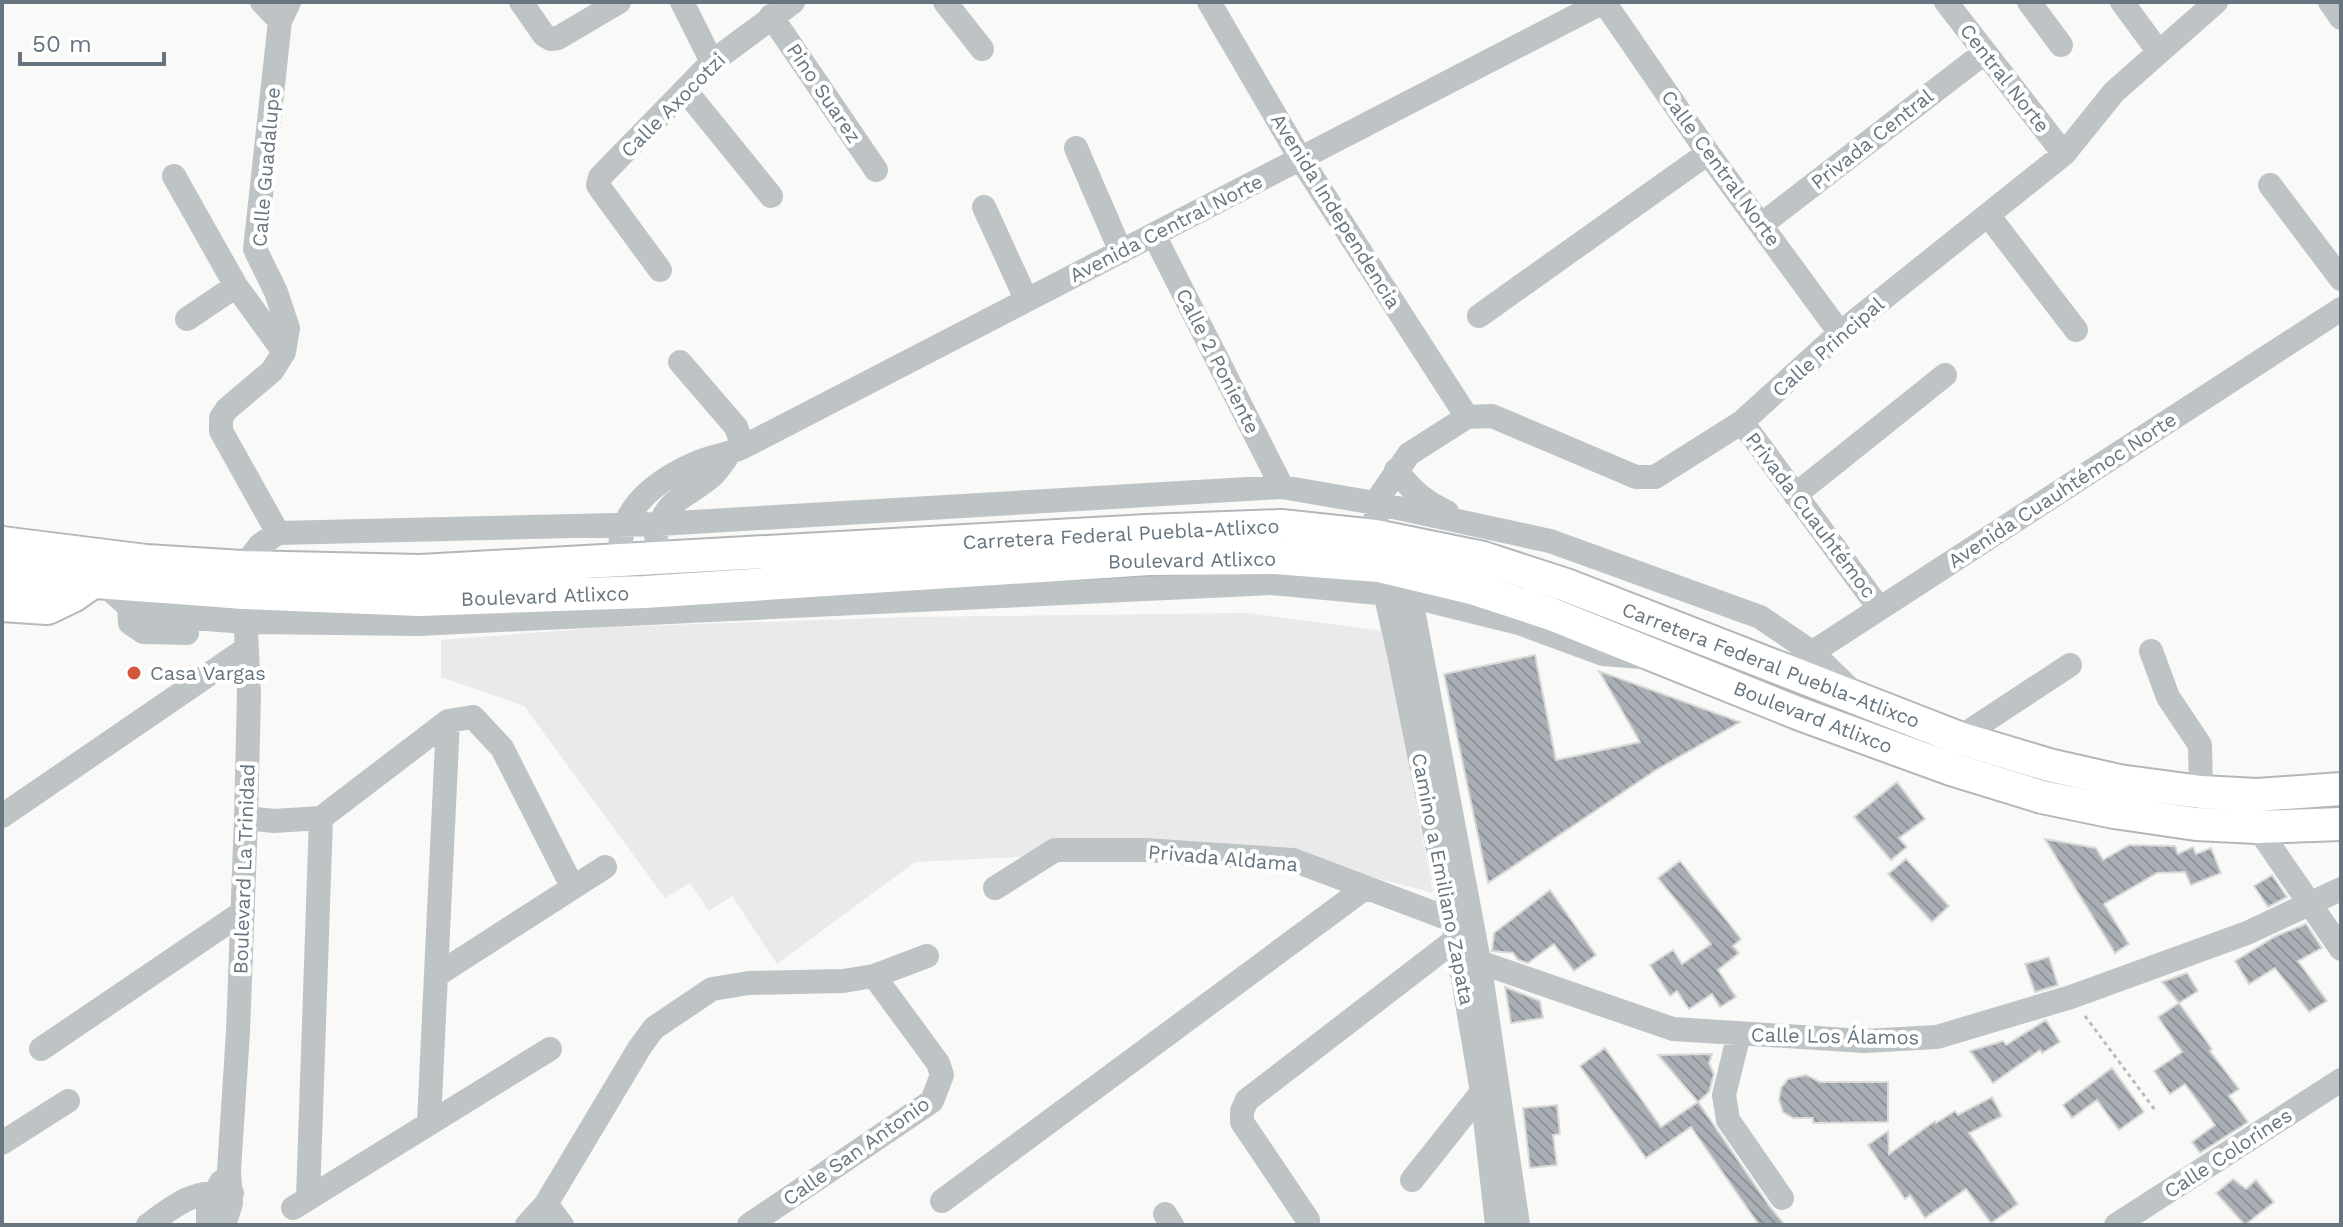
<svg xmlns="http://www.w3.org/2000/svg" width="2343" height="1227" font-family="'Work Sans',sans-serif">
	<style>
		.built { fill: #eaeaea }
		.building { fill: url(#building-back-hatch); stroke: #dadad9; stroke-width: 2 }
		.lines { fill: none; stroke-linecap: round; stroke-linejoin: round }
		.major-casing { stroke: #b2b7bb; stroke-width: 36 }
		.highway-casing { stroke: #b4b8bb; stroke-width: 40 }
		.path { stroke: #b9bcbf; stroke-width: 3; stroke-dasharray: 4 4; stroke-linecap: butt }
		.minor { stroke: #bec3c6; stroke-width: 24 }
		.major { stroke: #fff; stroke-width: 32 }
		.highway { stroke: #fff; stroke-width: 36 }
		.poi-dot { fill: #d4573c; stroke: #fff; stroke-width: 3 }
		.labels { text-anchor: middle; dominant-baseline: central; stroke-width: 8; stroke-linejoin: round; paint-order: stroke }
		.street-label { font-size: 20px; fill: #66757f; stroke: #fff }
		.poi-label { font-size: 20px; fill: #66757f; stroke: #fff; text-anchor: start }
	</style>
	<defs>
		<pattern id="building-back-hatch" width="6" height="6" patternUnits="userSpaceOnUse" patternTransform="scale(2)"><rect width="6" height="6" fill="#a9afb5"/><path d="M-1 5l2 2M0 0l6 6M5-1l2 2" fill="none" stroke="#8d9398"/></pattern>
	</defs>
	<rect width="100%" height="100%" fill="#f9f9f7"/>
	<path class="built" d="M1248,613l135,18 50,262 -72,-19 -321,-18 -125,6 -138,102 -45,-68 -23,15 -19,-28 -25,15 -141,-192 -83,-29v-37l168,-13 301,-10z"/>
	<path class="building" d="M1535,655l21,105 84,-18 -41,-71 141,51 -84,48 -168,113 -44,-209z
		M1897,782l28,37 -26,19 8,9 -16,13 -37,-43z
		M2045,839l51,9 7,12 26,-15 46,1 3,8 15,-7 3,7 15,-6 10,25 -30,12 -6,-13 -28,1 -53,31 25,40 -14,9z
		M1906,859l43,47 -17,16 -44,-48z
		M1680,861l61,78 -8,7 6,7 -21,17 18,27 -16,10 -8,-13 -23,15 -12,-18 -7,5 -20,-31 23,-15 9,14 29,-20 -53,-66z
		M2272,875l15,22 -19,10 -14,-21z
		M1550,890l46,65 -22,16 -20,-27 -26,19 -10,-3 -5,-7 -21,-2 2,-18z
		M2306,924l16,24 -24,13 29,40 -18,11 -34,-44 -26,16 -14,-23 41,-25z
		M2049,957l9,28 -23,7 -10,-28z
		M2187,973l11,18 -19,12 -17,-21z
		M1505,987l35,14 3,17 -32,5z
		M2179,1003l33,46 -2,2 29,38 -10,7 19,26 -48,31 -8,-11 23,-17 -30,-41 -15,10 -16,-23 28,-19 -24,-35z
		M2046,1020l14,22 -18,11 -2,-3 -47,33 -23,-32 33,-10 3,4z
		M1605,1048l56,79 37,-25 72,105 15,18h-26l-68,-98 -45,31 -66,-92z
		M1712,1054l-3,9 5,11 -5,18 -11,10 -40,-47z
		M2112,1068l32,44 -25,18 -22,-30 -25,18 -9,-13z
		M1806,1075l14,7h68v40l-75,1v-5h-20l-10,-6 -4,-12 2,-12 7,-9z
		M1992,1097l10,19 -33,17 49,71 -27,19 -25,-34 -41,29 -15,-23 -5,4 -37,-54 20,-14 1,23 46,-33 1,2 19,-12 3,4z
		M1557,1105l3,29 -7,1 4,30 -27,3 -7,-60z
		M2233,1179l13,10 10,-9 18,22 -29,23 -29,-32z"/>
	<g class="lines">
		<defs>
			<path id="major" d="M2,543l144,18 97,6 177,4 727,-40 134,-5 94,10 108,22 83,27 393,153 90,27 70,16 82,11 56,3 84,-6
				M2,575l241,18 176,7 226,-8 504,-33 126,-1 104,8 96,23 76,25 249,100 151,55 91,28 72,15 82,12 61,3 84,-3"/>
			<path id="highway" d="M2,603l45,3 25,-12 20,-14"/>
		</defs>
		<use href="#major" class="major-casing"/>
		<use href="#highway" class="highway-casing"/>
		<path class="path" d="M2085,1016l70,94"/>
		<path class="minor" d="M262,2l18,19
			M521,2l23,33 7,4 7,-1 61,-36
			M682,2l30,60
			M945,2l37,47
			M1209,2l91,156 167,259
			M1604,2l104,151 132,180
			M1946,2l118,152
			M2029,2l32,43
			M2122,2l36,49
			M2330,2l11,16
			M771,16l105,154
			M685,90l86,106
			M1076,148l45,104
			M174,176l62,110
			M2270,185l71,94
			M984,207l42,92
			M1988,215l88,115
			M1761,225l223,-172
			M1154,235l128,252
			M660,270l-58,-79 -4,-6 2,-8 112,-115 81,-60
			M1479,316l229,-163
			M187,319l49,-33 48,66
			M680,362l56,65 7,20
			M1742,422l137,186
			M1396,470c15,20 28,31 51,42
			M1795,495l150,-120
			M278,533l-57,-102v-13l6,-9 45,-38 12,-19 4,-24 -12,-36 -21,-43 25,-228 9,-19
			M656,536c10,-40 32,-38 57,-61 6,-6 11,-14 16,-21
			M615,577c3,-16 4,-34 9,-49 10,-32 44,-53 72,-65 15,-7 32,-8 47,-16l860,-445
			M102,582l27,25 25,8 91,7 173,2 854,-41 138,13 109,27 84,31 38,3
			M1408,583l71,378 39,264
			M129,607l1,16 13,9 44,1
			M2151,651l17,46 32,48 1,47
			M1799,661l542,-352
			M1959,738l111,-73
			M2,816l244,-167
			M246,818l28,3 47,-3 127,-97 25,-4 29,31 70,138
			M2257,827l84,122
			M995,888l60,-38h90l148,10 159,60
			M1459,955l214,74 191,12 73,-4 134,-40 176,-64 94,-44
			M437,975l168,-108
			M1739,1034l-15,61 4,25 54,78
			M41,1049l202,-137
			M429,1122l19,-401
			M2,1143l66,-42
			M1412,1180l70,-88
			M308,1198l13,-380
			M942,1201l423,-313
			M546,1204l16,21
			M293,1208l257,-159
			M1165,1214l7,11
			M1308,1220l-66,-98v-11l5,-11 208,-160
			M148,1225c30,-22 45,-35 84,-32
			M208,1225v-18l13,-25
			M224,1225l7,-22 -2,-33 9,-138 8,-214 3,-124 -6,-127 17,-22 18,-12 381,-9 623,-37 93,16 175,38 210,76 53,36 42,41
			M527,1225l19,-21 94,-157 14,-19 58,-39 37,-6 94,-2 31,-5 53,-20
			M749,1225l183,-124 10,-26 -4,-12 -64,-87
			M1497,1225l-15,-133 -23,-137 -60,-301 -20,-88 -4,-63 34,-49 58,-37 25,-1 144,61h19l87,-55 98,-89 224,-179 50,-62 102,-90
			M2116,1225l225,-145"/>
		<use href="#major" class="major"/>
		<use href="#highway" class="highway"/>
	</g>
	<circle class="poi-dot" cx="134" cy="673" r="8"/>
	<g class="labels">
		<g class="street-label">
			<text transform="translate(2005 78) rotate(52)">Central Norte</text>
			<text transform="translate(824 93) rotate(56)">Pino Suarez</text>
			<text transform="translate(673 105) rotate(-45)">Calle Axocotzi</text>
			<text transform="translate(1872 139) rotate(-38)">Privada Central</text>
			<text transform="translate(266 167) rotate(-85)">Calle Guadalupe</text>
			<text transform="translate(1721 168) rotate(54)">Calle Central Norte</text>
			<text transform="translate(1336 211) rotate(58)">Avenida Independencia</text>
			<text transform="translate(1166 228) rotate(-27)">Avenida Central Norte</text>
			<text transform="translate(1828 347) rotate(-41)">Calle Principal</text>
			<text transform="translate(1218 361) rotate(63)">Calle 2 Poniente</text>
			<text transform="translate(2062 490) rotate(-33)">Avenida Cuauhtémoc Norte</text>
			<text transform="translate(1811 515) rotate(53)">Privada Cuauhtémoc</text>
			<text transform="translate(1121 534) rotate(-3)">Carretera Federal Puebla-Atlixco</text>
			<text transform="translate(1192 560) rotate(-1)">Boulevard Atlixco</text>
			<text transform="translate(545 596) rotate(-2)">Boulevard Atlixco</text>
			<text transform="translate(1771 665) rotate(21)">Carretera Federal Puebla-Atlixco</text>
			<text transform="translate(1813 717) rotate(21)">Boulevard Atlixco</text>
			<text transform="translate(1223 858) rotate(5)">Privada Aldama</text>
			<text transform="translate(244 869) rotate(-88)">Boulevard La Trinidad</text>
			<text transform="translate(1443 879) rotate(79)">Camino a Emiliano Zapata</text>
			<text transform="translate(1835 1036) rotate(1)">Calle Los Álamos</text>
			<text transform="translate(856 1151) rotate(-35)">Calle San Antonio</text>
			<text transform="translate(2228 1153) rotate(-33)">Calle Colorines</text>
		</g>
		<g class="poi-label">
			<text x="150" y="673">Casa Vargas</text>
		</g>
	</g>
	<rect width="2343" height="1227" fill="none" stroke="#66757f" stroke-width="8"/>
	<path d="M20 52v12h144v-12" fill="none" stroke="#66757f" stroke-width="4"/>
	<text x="32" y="52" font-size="24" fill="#66757f" stroke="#ffffff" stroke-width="6" paint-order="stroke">50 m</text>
</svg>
